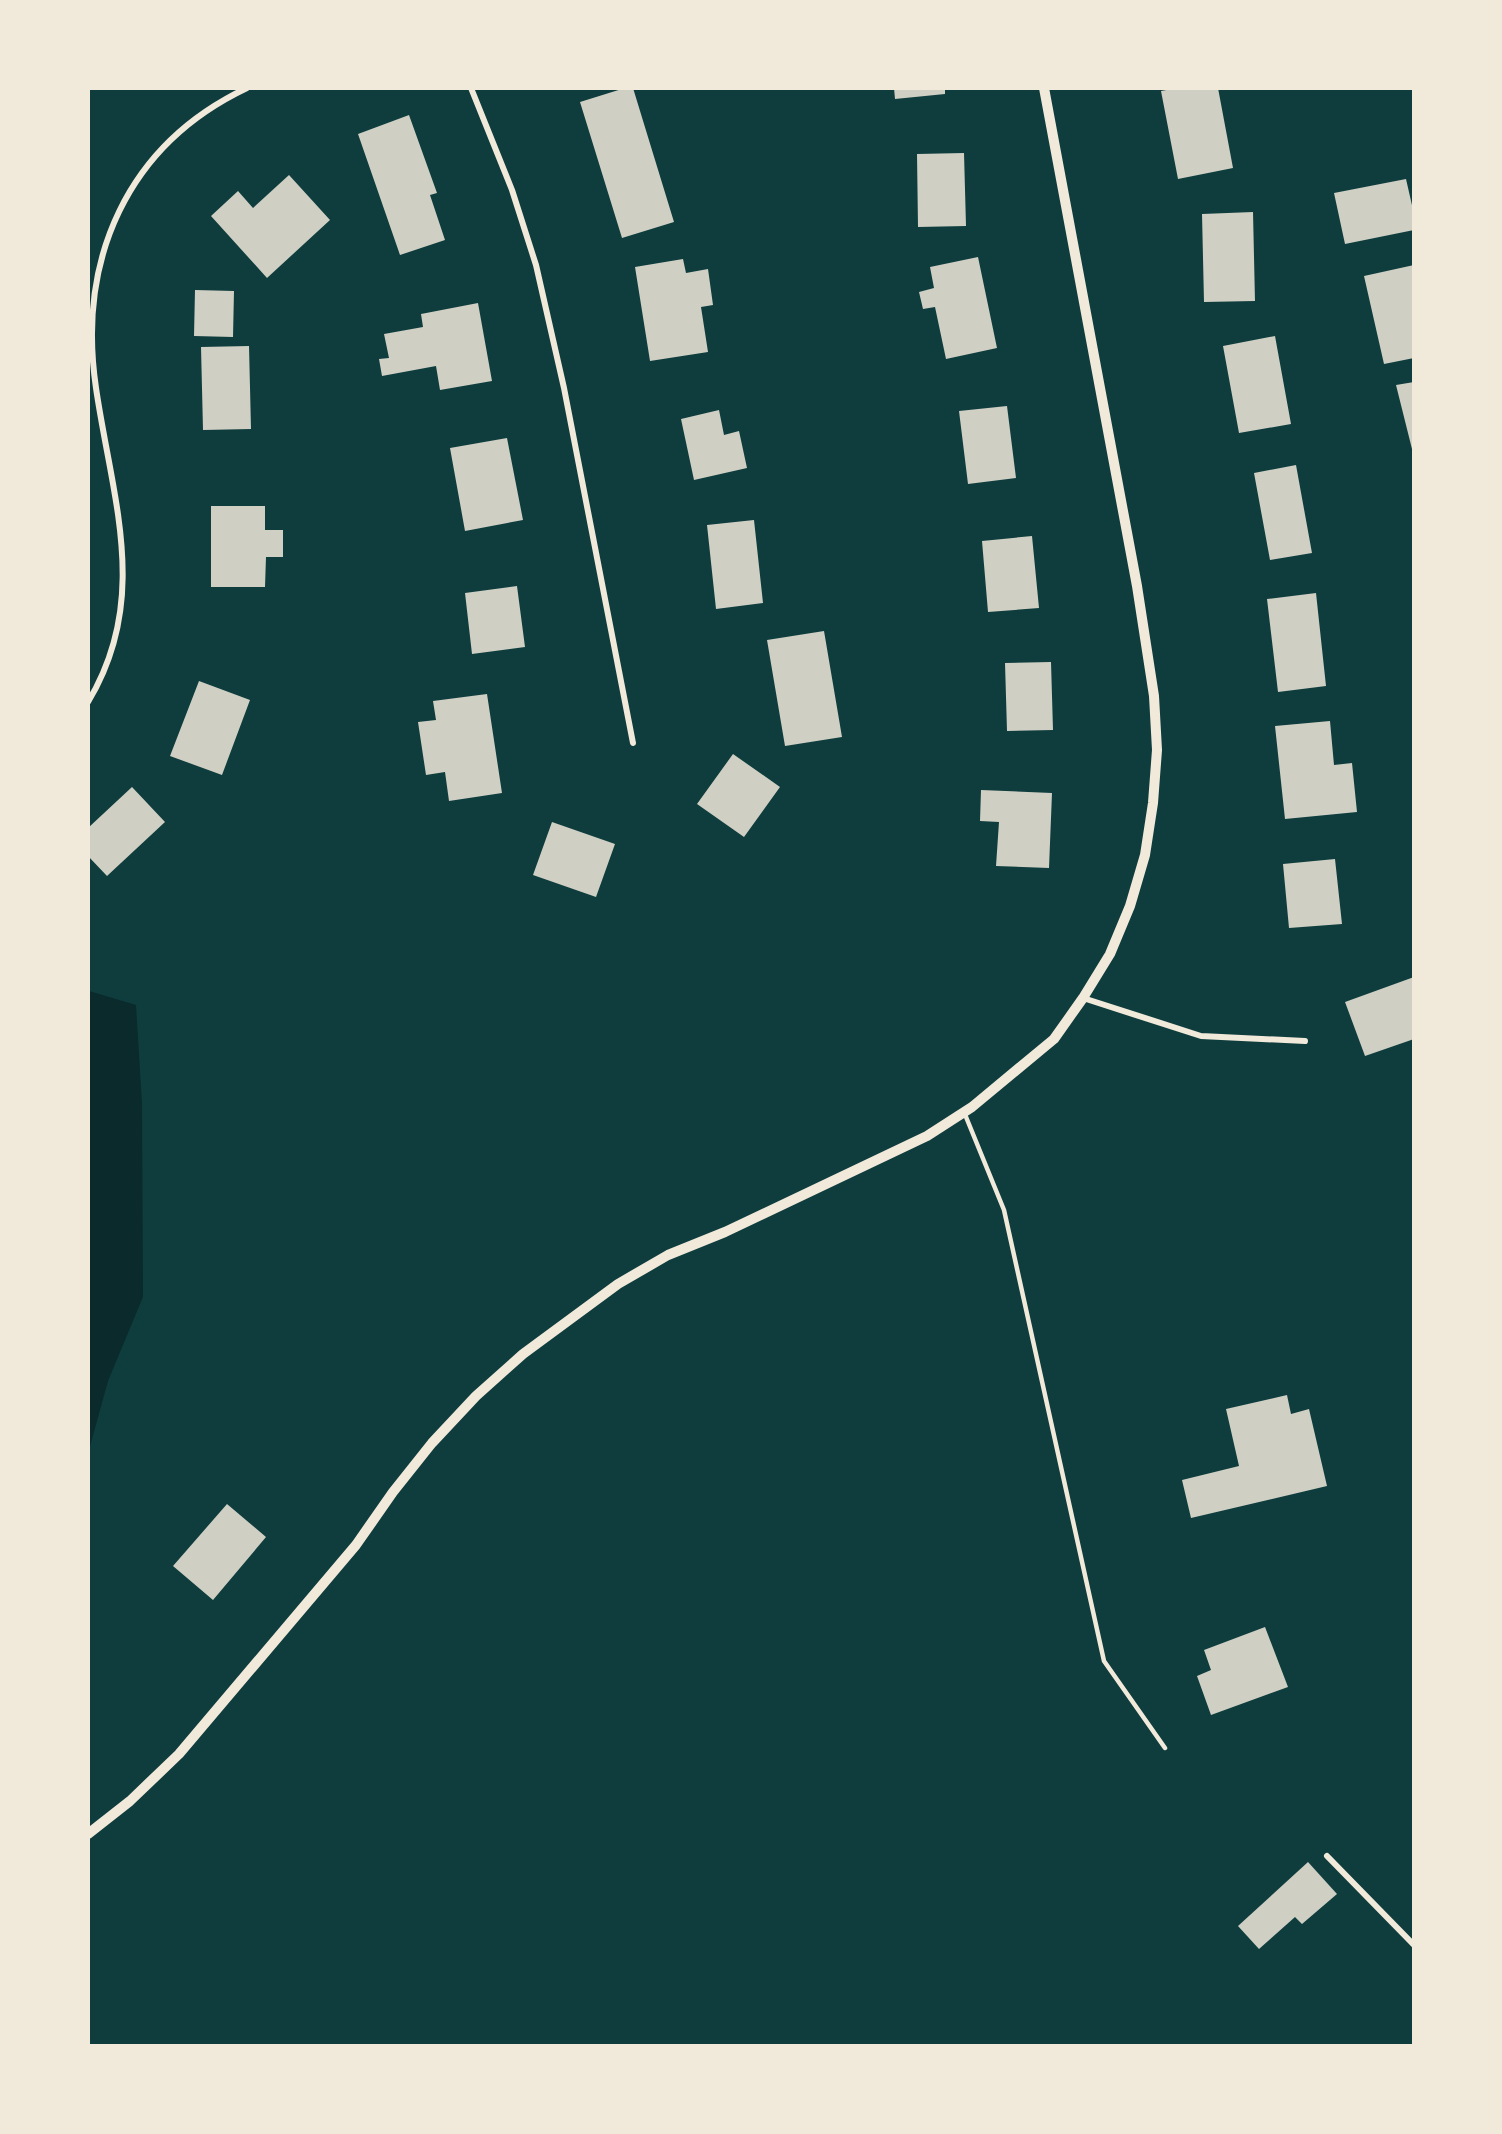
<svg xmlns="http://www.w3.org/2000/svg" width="1502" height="2134" font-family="Helvetica,sans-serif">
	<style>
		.water { fill: #0a2a2b }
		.building { fill: #cfcfc3 }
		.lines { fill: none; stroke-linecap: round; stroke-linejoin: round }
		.service { stroke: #f1e9da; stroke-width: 4.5 }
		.minor { stroke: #f1e9da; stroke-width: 6 }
		.tertiary { stroke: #f1e9da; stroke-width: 10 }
	</style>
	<rect width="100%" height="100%" fill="#0f3d3e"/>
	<path class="water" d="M89,991l47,14 6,99 1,193 -35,84 -19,69z"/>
	<path class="building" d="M625,88h8l41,134 -52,16 -42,-136z
		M894,88h51v6l-50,5z
		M1177,88h41l15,80 -55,11 -17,-88z
		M409,115l28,78 -7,2 15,45 -45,15 -42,-121z
		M964,153l2,73 -48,1 -1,-73z
		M289,175l41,45 -63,58 -56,-62 27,-25 15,17z
		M1406,179l8,35v16l-69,14 -11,-51z
		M1253,212l2,89 -51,1 -2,-88z
		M978,257l19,91 -51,11 -11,-52 -12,2 -4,-17 15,-4 -4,-21z
		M683,259l3,14 22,-4 5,36 -12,2 7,45 -58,9 -15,-94z
		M1414,265v93l-30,6 -20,-88z
		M195,290l39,1 -1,46 -39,-1z
		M478,303l14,78 -52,9 -4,-24 -54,10 -3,-17 10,-1 -5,-24 39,-7 -2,-13z
		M1275,336l16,88 -52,9 -16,-87z
		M249,346l2,83 -48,1 -2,-83z
		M1414,382v71h-1l-17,-68z
		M1007,406l9,72 -48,6 -9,-73z
		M719,410l5,25 15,-4 8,37 -53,12 -13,-61z
		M507,438l16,82 -58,11 -15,-83z
		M1296,465l16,88 -42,7 -16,-87z
		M211,506h54v24h18v27h-17l-1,30h-54z
		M754,520l9,83 -47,6 -9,-84z
		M1032,536l7,72 -51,4 -6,-71z
		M517,586l8,61 -53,7 -7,-61z
		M1316,593l10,93 -48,6 -11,-93z
		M824,631l18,106 -57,9 -18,-106z
		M1051,662l2,68 -46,1 -2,-68z
		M199,681l51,19 -28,75 -52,-19z
		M487,694l15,99 -53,8 -4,-29 -19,3 -8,-53 18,-2 -3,-19z
		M1330,721l4,44 18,-2 5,49 -72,7 -10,-93z
		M733,754l47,33 -36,50 -47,-33z
		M132,787l33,35 -58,54 -19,-20v-28z
		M981,790l71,3 -3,75 -53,-2 3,-44 -19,-1z
		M552,822l63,22 -19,53 -63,-22z
		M1335,859l7,65 -53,4 -6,-64z
		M1414,977v62l-49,17 -20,-54z
		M1287,1395l4,19 18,-5 18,77 -136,32 -9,-38 57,-14 -13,-57z
		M227,1504l39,33 -53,63 -40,-34z
		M1265,1627l23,60 -77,28 -14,-39 14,-6 -7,-20z
		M1308,1862l29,32 -35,30 -7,-7 -36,32 -21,-23z"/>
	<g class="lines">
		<path class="service" d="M964,1112l40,98 100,451 61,87"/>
		<path class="minor" d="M471,88l41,102 24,75 28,123 69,355
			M88,702c63,-104 24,-204 8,-314 -19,-129 31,-243 151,-300
			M1083,998l118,38 104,5
			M1327,1856l87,89"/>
		<path class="tertiary" d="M88,1834l42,-33 49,-47 177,-209 37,-53 39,-49 44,-47 47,-42 95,-70 50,-29 57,-23 202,-96 45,-29 82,-68 29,-41 27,-44 20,-48 15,-51 8,-52 4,-53 -3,-54 -17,-110 -93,-498"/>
	</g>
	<rect width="1502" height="2134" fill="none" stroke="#f1e9da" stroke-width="180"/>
</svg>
